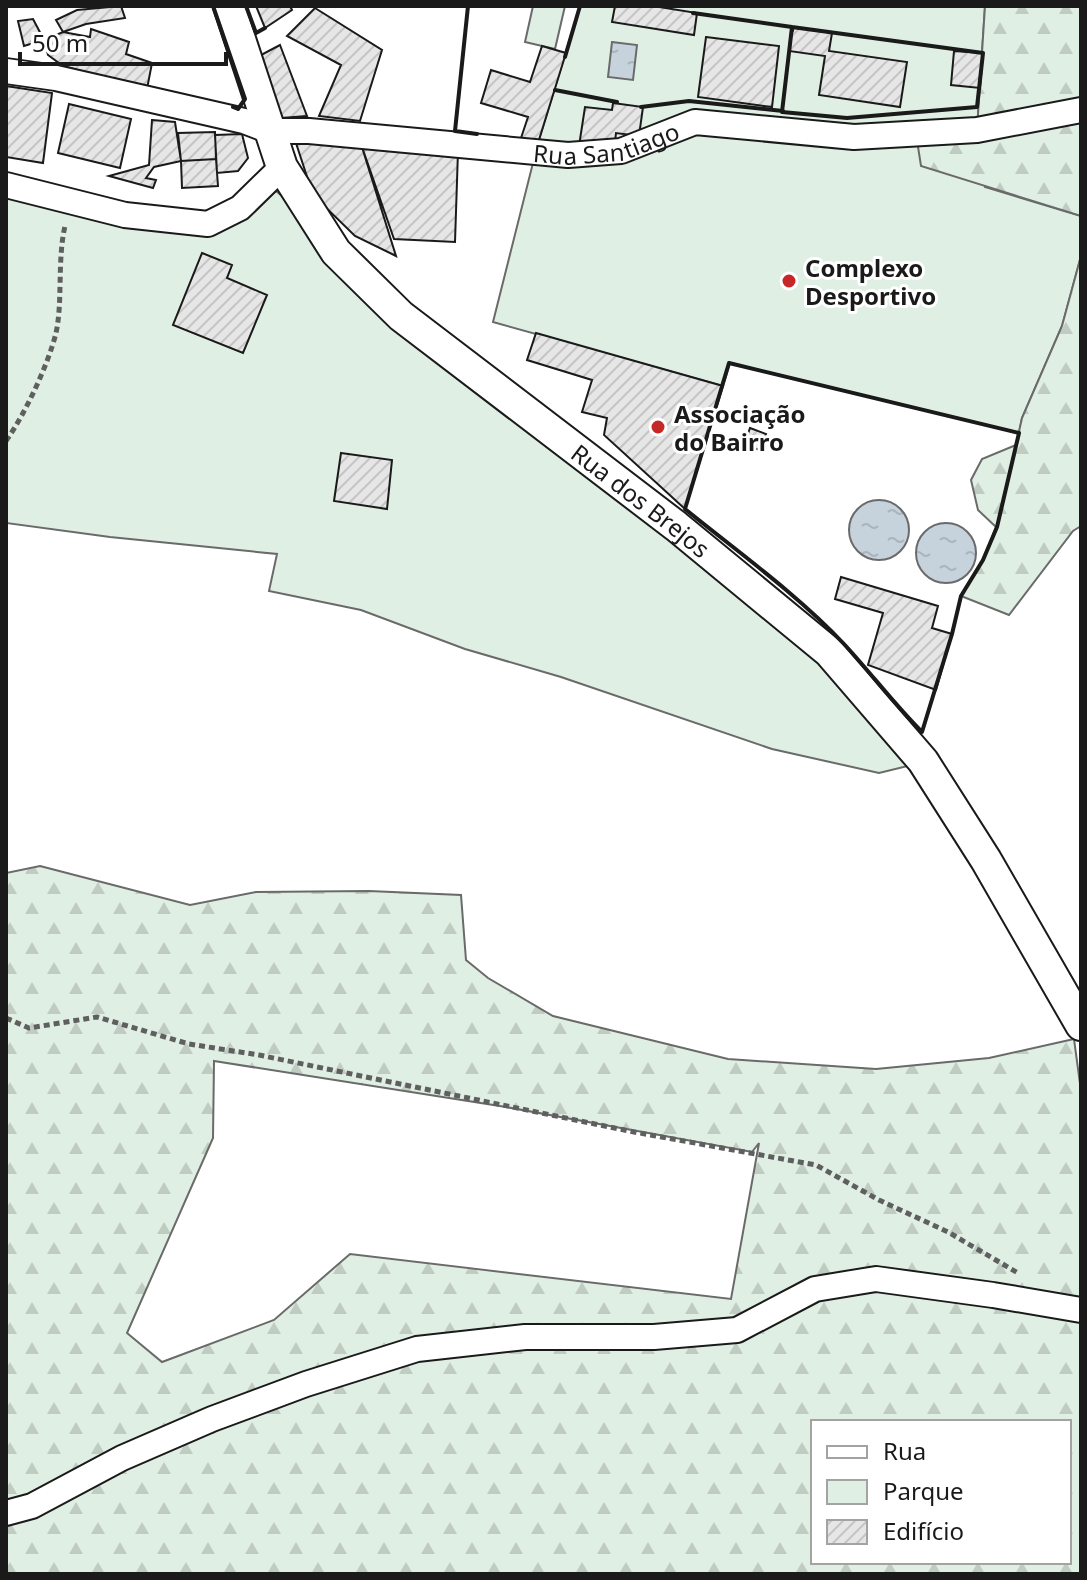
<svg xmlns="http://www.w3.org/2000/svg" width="1087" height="1580" font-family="'Noto Sans',sans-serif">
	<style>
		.green { fill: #e0efe3; stroke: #6a6a6a; stroke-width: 2 }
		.forest { fill: url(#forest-firs); stroke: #6a6a6a; stroke-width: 2; fill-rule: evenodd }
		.water { fill: url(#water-ripples); stroke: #6a6a6a; stroke-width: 2 }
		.building { fill: url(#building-hatch); stroke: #1a1a1a; stroke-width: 2 }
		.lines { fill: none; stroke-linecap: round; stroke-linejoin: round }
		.minor-casing { stroke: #1a1a1a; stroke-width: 28 }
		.tertiary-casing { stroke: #1a1a1a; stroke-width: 34 }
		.path { stroke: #5f5f5f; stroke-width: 5; stroke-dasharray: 6 4; stroke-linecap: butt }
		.minor { stroke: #fff; stroke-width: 24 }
		.tertiary { stroke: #fff; stroke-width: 30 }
		.wall { stroke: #1a1a1a; stroke-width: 4 }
		.poi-dot { fill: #c62828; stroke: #fff; stroke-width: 3 }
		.labels { text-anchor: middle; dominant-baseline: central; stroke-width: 6; stroke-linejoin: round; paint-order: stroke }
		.street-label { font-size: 24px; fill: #1a1a1a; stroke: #fff }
		.poi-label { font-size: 24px; font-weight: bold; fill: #1a1a1a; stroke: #fff; text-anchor: start }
	</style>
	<defs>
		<pattern id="forest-firs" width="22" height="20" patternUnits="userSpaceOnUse" patternTransform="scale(2)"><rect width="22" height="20" fill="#e0efe3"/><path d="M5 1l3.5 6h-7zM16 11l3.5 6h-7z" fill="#c0ccc2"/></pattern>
		<pattern id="water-ripples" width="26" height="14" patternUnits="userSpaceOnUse" patternTransform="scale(2)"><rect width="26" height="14" fill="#c6d2dc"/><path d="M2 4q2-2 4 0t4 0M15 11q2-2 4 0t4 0" fill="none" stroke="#aab4bc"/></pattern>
		<pattern id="building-hatch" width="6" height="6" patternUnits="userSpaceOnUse" patternTransform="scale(2)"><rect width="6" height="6" fill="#e6e6e6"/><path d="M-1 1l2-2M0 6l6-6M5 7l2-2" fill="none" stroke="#c5c5c5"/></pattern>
	</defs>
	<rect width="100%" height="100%" fill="#fff"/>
	<path class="green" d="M533,6h32l-10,43 -30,-7z
		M580,6h405l-8,124 8,57 96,29v40l-19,70 -40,92 -3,15 -289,-70 -7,23 -230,-64 45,-179z
		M6,185l119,30 121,-1 30,-23 546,467 94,106 -37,9 -107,-24 -211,-72 -96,-28 -104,-39 -92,-19 8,-37 -167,-17 -104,-14z"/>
	<path class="forest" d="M985,6h96v210l-160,-50 -5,-32 61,-4z
		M1081,256v270l-8,5 -64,84 -48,-19 22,-36 13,-33 -18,-17 -7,-30 11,-21 34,-14 6,-27 40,-92z
		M40,866l150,39 66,-13 113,-1 92,4 5,65 22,18 65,38 175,43 148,10 113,-11 85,-19 7,52v483h-1075v-701zM214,1061l292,46 246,45 7,-9 -28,156 -381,-45 -76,66 -112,42 -35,-29 86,-195zM813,1422h256v140h-256z"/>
	<path class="water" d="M612,42l25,3 -4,35 -25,-3z
		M849 530a30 30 0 1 1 60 0a30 30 0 1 1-60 0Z
		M916 553a30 30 0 1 1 60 0a30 30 0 1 1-60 0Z"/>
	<path class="building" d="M121,6l4,12 -39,6 -23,8 -7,-12 21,-10z
		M256,6h34l2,4 -27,18z
		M615,6h38l44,7 -3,22 -82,-13z
		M315,8l67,42 -22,71 -41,-5 22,-51 -54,-29z
		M33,19l11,21 -20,6 -6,-25z
		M792,27l40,6 -3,18 78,11 -7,45 -81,-12 6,-39 -36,-5z
		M91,29l38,13 -3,12 26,9 -5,26 -84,-23 -15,-11 -4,-15 19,-8 27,5z
		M706,37l73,9 -7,61 -74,-10z
		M280,45l27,71 -26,2 -20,-63z
		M542,46l24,7 -28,90 -17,-5 7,-21 -47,-14 10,-33 39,12z
		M954,51l29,2 -3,35 -29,-3z
		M6,86l46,7 -9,70 -37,-6z
		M613,103l30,4 -4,29 -23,-3 -2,18 -35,-5 6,-39 27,3z
		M69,104l62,15 -11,49 -62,-15z
		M152,120l23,2 6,39 -27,6 -8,11 10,2 -3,8 -44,-12 40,-11z
		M215,132l1,27 -35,2 -3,-28z
		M242,134l6,24 -10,13 -21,2 -2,-38z
		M296,143l65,1 35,112 -41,-20 -42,-41z
		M361,144l97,7 -3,91 -61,-3z
		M216,159l2,27 -36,2 -1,-27z
		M202,253l30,12 -5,13 40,17 -24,58 -70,-28z
		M536,333l187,53 -38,123 -81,-74 3,-17 -25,-6 10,-32 -65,-20z
		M750,428l16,6 -6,16 -16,-5z
		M341,453l51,7 -5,49 -53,-8z
		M841,577l97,29 -6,22 20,6 -16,56 -68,-25 15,-52 -48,-14z"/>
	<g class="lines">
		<defs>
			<g id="minor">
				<path id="s1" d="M6,71l50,7 188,43 26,10h39l259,24 53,-4 74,-29 159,15 123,-7 104,-20"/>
				<path d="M6,185l119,30 83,9 32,-16 42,-41"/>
				<path d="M6,1513l26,-7 90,-48 90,-39 94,-35 111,-35 108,-12h129l83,-7 78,-41 61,-10 117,16 88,15"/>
			</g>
			<g id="tertiary">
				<path id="s2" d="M229,6l53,161 54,85 65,64 275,210 153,126 94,109 63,99 95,165"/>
			</g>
		</defs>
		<use href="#minor" class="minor-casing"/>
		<use href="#tertiary" class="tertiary-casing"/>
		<path class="path" d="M6,441c19,-27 42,-76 50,-108 7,-32 1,-72 9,-107
			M6,1018l23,10 68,-11 92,27 70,11 375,77 182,33 63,35 69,32 70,41"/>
		<use href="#minor" class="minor"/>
		<use href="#tertiary" class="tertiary"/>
		<path class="wall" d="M213,6l32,93 -7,10 -5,-2
			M246,6l10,27 9,-5
			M468,6l-13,125 22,3
			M693,13l99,14v4
			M792,27l191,26 -6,54 -130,11 -65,-6z
			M565,57l15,-51
			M555,90l62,12
			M641,107l48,-6 94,10
			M729,363l290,70 -22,94 -14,33 -22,36 -9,38 -30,98c-28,-28 -51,-59 -78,-88 -47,-50 -106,-92 -159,-135z"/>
	</g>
	<g class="poi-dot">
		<circle cx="789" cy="281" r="8"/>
		<circle cx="658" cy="427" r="8"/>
	</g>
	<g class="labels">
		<g class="street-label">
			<text stroke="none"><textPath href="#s1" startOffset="610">Rua Santiago</textPath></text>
			<text stroke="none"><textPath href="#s2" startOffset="664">Rua dos Brejos</textPath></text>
		</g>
		<g class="poi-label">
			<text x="805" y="267">Complexo<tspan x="805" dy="28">Desportivo</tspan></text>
			<text x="674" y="413">Associação<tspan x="674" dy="28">do Bairro</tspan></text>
		</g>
	</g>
	<rect width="1087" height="1580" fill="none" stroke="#1a1a1a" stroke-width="16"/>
	<rect x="811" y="1420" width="260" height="144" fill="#ffffff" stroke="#a3a3a3" stroke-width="2"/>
	<rect x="827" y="1446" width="40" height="12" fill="#ffffff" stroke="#a3a3a3" stroke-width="2"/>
	<text x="883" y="1460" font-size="24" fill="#1a1a1a">Rua</text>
	<rect x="827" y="1480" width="40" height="24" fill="#e0efe3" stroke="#a3a3a3" stroke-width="2"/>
	<text x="883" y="1500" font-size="24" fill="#1a1a1a">Parque</text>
	<rect x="827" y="1520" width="40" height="24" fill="url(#building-hatch)" stroke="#a3a3a3" stroke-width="2"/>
	<text x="883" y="1540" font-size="24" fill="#1a1a1a">Edifício</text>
	<path d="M20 52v12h206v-12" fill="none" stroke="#1a1a1a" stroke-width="4"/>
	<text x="32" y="52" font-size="24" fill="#1a1a1a" stroke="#ffffff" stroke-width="6" paint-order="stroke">50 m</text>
</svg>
